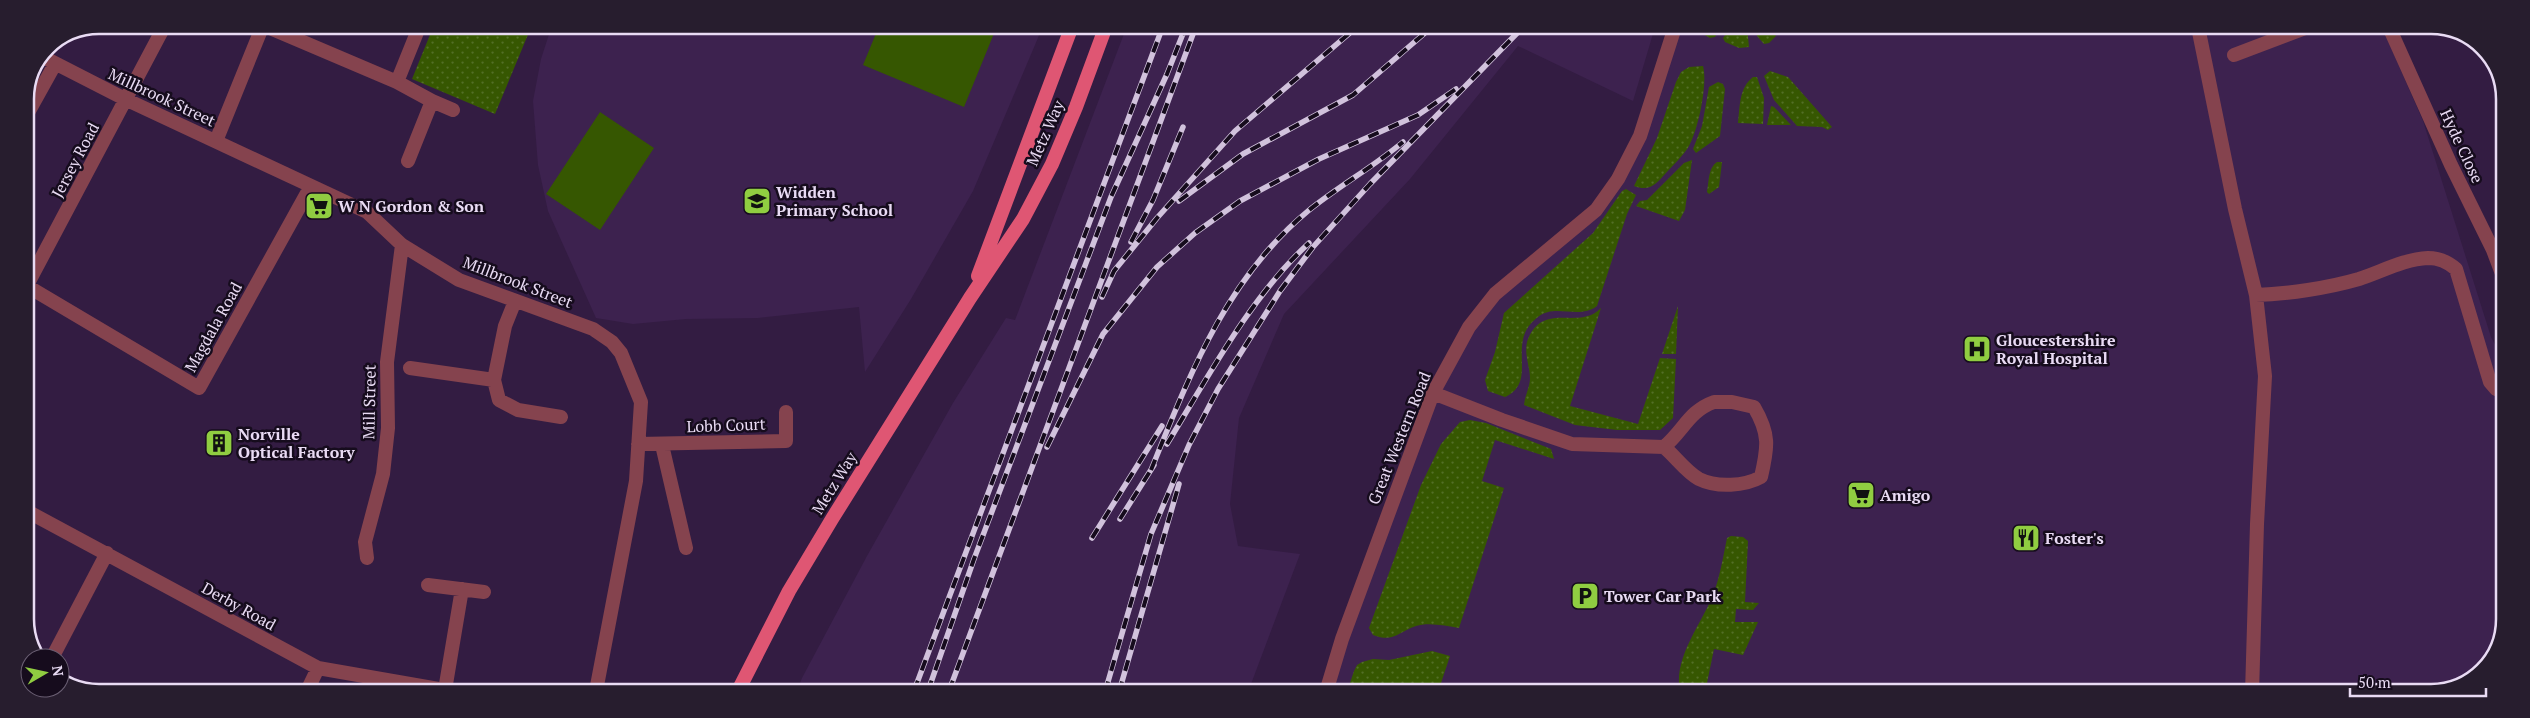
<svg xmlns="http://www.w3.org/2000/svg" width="2530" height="718" font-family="'PT Serif',serif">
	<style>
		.built { fill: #3d224f }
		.grass { fill: url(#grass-dots) }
		.garden { fill: #365701 }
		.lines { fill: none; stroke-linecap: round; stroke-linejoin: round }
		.minor { stroke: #85434e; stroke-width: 14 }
		.primary { stroke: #df5673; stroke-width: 14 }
		.rail-casing { stroke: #d1c2dc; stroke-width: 5.5 }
		.rail { stroke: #160c1d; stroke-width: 4; stroke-dasharray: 11; stroke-linecap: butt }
		.labels { text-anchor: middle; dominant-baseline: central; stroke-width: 5; stroke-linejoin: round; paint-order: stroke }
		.street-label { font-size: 16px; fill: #e9dbf4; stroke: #160c1d }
		.poi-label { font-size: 16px; font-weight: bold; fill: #e9dbf4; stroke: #160c1d; text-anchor: start }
		.rim { fill: none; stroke: #e9dbf4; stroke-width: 2.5 }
	</style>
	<defs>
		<pattern id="grass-dots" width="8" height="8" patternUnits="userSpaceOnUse" patternTransform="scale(1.25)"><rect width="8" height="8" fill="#365701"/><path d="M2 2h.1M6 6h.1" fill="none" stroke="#536f27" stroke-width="1.8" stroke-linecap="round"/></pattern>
	</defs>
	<rect width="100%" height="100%" fill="#331c42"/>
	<path class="built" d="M552,25l491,1 -70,165 -62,108 -46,73 -6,-65 -101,11 -72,1 -53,5 -37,-6 -48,-107 -10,-46 -5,-64 8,-42z
		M1127,26l528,1 -22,74 -115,-55 -108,133 -126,135 -45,104 -9,86 8,42 62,8 -52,138 -451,-1 5,-13 65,-122 86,-153 53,-85 9,2z
		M1675,27h707l41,94 68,216 13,25 -1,276 -27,40 -45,15 -1105,-1 107,-299 36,-66 127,-117 22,-31z"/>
	<path class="grass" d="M434,25h98l-37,89 -83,-35z
		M1698,27h23l-6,10 -5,1 -9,-5z
		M1731,27h16l2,20 -10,1 -14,-6 -2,-4z
		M1755,27h15l6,9 -7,7 -5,1 -7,-8z
		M1703,66c5,18 -5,64 -14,80 -6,10 -15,18 -23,27 -10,11 -16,19 -32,13l23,-48 19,-56 5,-10 8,-5z
		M1770,71l18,6 44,50 -4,3 -6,-3 -25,-1 -23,-26 -10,-24z
		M1753,77h4l7,21 -1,26 -25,-1c2,-17 1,-35 15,-46z
		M1718,82l5,2 2,5 -5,47 -24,17 -3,-4 9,-23 7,-39z
		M1771,106l3,1 17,18h-24z
		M1692,160l-7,50 -6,11 -43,-15 4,-5 7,-1 37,-37z
		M1717,162h5l-3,25 -10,7 -2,-2c2,-10 1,-24 10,-30z
		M1626,189l10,6 -9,19 -30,92c-18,14 -42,-3 -59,11 -34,25 2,64 -33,80l-17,-6 -3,-11 10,-28 9,-39 89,-80 29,-42z
		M1678,306l-2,48h-14z
		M1601,308l-31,98 68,18 22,-66 16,1 -3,59 -13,12h-43l-42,-5 -51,-20c1,-10 6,-18 6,-27 0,-12 -7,-26 -2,-39 16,-38 51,-8 73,-31z
		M1470,420l16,3 65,26 3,10 -59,-19 -13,41 22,7 -45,140c-13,-2 -30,-6 -43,-2 -18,6 -22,17 -43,9l-4,-7 52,-143 20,-41 19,-22z
		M1731,536l12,1 5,4 -3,61 14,1 -6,7 -17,-1 -1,13h23l-15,33 -29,-6 -7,34 38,9h-65c-7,-34 21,-67 33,-97 7,-18 10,-38 14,-57z
		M1432,651l18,5 -12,36h-91l7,-21 3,-6 5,-3 11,-3 16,1z"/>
	<path class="garden" d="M879,26h118l-33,81 -101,-42z
		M600,112l54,36 -54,82 -54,-36z"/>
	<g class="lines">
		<path class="minor" d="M263,25l134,57 35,19
			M2198,27l37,182 21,86 9,81 -8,148 -5,169
			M2389,27l62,138 42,85 11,29
			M2234,55l74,-28
			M43,57l84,43 240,112 35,33 57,35 134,49 19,13 9,11 20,49 -5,79 -40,210
			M397,82l23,-57
			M25,118l30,-54
			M216,141l47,-116
			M408,161l24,-60 21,9
			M27,286l172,102 112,-202
			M25,289l140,-264
			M2256,295c32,-1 72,-7 103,-16 22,-7 45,-20 69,-21 11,0 20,4 28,11l34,113 6,7 8,3
			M410,368l84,12 5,20 19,10 43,7
			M494,380l11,-54 10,-25
			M1433,393l69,27 70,24 92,3
			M1714,402h18l22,5c16,27 14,40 7,70 -16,9 -44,11 -62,2 -13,-7 -24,-23 -35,-32 20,-17 25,-36 50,-45z
			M638,444l148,-3v-29
			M662,445l24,103
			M25,510l293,158 132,23
			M367,558l-2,-16 18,-68 5,-46 -1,-66 15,-117
			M428,585l56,7
			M52,658l55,-105
			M445,690l17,-101
			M307,691l11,-23
			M1326,692l16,-53 91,-246 36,-66 26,-33 101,-84 22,-31 22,-43 35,-109"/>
		<path class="primary" d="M978,276l94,-250
			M738,691l51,-100 43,-72 138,-221 53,-79 29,-55 24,-57 30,-81"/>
		<defs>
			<path id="rail" d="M1179,201l64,-47 110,-59 80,-69
				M1131,242l22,-42 30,-73
				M1102,297l12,-26 43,-53 78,-87 123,-105
				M1167,444c41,-67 84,-148 142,-201
				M1047,447l56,-113 54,-67 38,-34 45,-32 79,-42 99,-44 38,-26
				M1151,470c39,-96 75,-191 157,-259 31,-25 65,-44 95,-69
				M1120,519l34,-54
				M1092,538l70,-112
				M914,691l249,-665
				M928,691l46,-132 137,-362 56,-123 19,-48
				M949,691l247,-665
				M1105,692l46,-158 38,-89 29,-56 62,-98 33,-44 57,-63 154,-158
				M1119,692l60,-208"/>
		</defs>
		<use href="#rail" class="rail-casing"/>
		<use href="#rail" class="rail"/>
	</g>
	<defs>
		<symbol id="school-square" viewBox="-11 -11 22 22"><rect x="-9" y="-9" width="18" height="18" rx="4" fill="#90cd41" stroke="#160c1d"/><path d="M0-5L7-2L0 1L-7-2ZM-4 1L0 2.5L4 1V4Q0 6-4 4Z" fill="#111"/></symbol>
		<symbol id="supermarket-square" viewBox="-11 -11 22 22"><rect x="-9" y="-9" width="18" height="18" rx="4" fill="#90cd41" stroke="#160c1d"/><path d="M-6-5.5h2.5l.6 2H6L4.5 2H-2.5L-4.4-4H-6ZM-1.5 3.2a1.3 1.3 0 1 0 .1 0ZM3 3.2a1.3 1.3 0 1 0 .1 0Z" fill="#111"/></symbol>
		<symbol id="hospital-square" viewBox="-11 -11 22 22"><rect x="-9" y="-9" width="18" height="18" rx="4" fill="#90cd41" stroke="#160c1d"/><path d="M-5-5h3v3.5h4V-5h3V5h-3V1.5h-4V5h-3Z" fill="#111"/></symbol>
		<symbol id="building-square" viewBox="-11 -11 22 22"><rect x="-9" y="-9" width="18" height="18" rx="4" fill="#90cd41" stroke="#160c1d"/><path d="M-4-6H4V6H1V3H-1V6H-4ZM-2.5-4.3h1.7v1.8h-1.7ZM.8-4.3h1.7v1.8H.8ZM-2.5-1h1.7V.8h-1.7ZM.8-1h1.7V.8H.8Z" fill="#111"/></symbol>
		<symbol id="restaurant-square" viewBox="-11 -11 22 22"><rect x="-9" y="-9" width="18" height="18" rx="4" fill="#90cd41" stroke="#160c1d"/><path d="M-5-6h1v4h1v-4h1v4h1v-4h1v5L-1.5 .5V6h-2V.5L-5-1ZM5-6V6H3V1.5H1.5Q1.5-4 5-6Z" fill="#111"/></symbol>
		<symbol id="parking-square" viewBox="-11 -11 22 22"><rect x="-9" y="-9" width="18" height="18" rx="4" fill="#90cd41" stroke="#160c1d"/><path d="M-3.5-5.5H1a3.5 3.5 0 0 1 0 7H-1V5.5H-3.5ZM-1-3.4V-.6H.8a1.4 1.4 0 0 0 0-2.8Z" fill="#111"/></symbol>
	</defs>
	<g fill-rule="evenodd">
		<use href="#school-square" x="741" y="185" width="32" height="32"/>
		<use href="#supermarket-square" x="303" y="190" width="32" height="32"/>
		<use href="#hospital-square" x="1961" y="333" width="32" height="32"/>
		<use href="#building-square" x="203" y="427" width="32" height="32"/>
		<use href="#supermarket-square" x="1845" y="479" width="32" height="32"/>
		<use href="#restaurant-square" x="2010" y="522" width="32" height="32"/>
		<use href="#parking-square" x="1569" y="580" width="32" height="32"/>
	</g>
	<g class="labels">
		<g class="street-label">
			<text transform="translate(162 97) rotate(25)">Millbrook Street</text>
			<text transform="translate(1045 133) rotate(-66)">Metz Way</text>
			<text transform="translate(2462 146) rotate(65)">Hyde Close</text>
			<text transform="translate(75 160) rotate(-62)">Jersey Road</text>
			<text transform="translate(518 282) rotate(21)">Millbrook Street</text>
			<text transform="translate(213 327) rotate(-61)">Magdala Road</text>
			<text transform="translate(369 402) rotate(-89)">Mill Street</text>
			<text transform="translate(726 425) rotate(-2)">Lobb Court</text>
			<text transform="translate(1399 438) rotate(-68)">Great Western Road</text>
			<text transform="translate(834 483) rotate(-58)">Metz Way</text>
			<text transform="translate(239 606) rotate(29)">Derby Road</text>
		</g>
		<g class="poi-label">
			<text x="776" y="192">Widden<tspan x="776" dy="18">Primary School</tspan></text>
			<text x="338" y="206">W N Gordon &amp; Son</text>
			<text x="1996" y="340">Gloucestershire<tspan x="1996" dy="18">Royal Hospital</tspan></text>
			<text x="238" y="434">Norville<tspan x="238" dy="18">Optical Factory</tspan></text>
			<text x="1880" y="495">Amigo</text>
			<text x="2045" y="538">Foster's</text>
			<text x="1604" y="596">Tower Car Park</text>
		</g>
	</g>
	<path d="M0 0H2530V718H0ZM99 34H2431A65 65 0 0 1 2496 99V619A65 65 0 0 1 2431 684H99A65 65 0 0 1 34 619V99A65 65 0 0 1 99 34Z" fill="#271d2e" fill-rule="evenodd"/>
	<path class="rim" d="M99 34H2431A65 65 0 0 1 2496 99V619A65 65 0 0 1 2431 684H99A65 65 0 0 1 34 619V99A65 65 0 0 1 99 34Z"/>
	<g transform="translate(45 673) rotate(81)"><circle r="24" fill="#160c1d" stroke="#6a5f73"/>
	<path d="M0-4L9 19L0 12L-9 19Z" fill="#90cd41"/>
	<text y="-8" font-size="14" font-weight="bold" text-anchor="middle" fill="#e9dbf4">N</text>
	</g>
	<path d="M2350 688v8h136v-8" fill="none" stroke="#e9dbf4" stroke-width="2.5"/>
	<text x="2358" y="688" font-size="15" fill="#e9dbf4" stroke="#160c1d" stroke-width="4" paint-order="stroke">50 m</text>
</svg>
